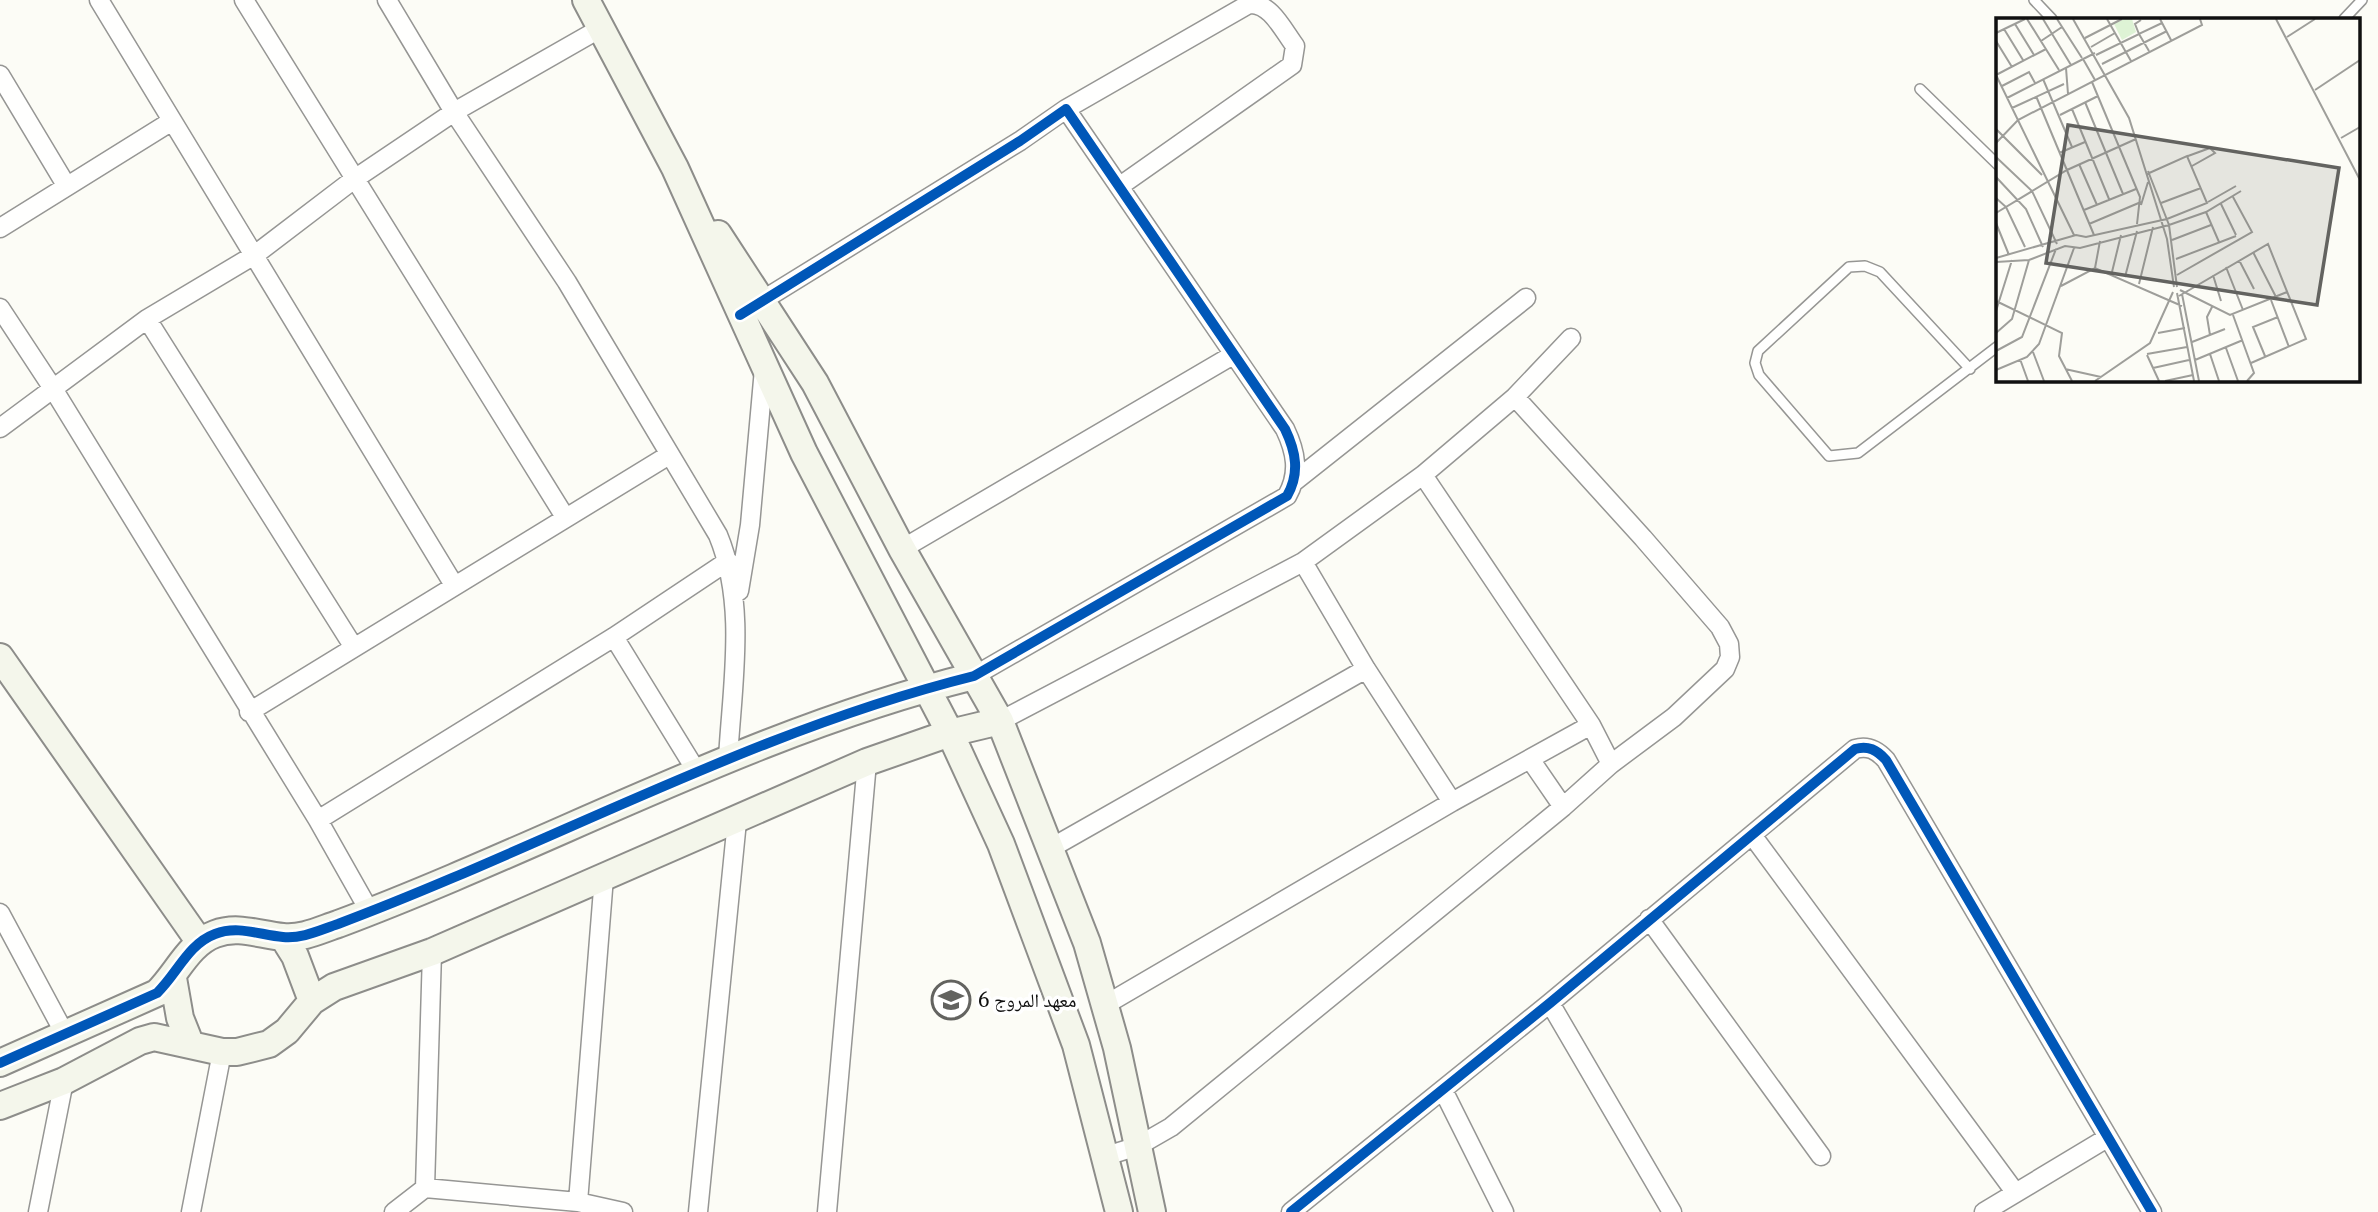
<svg xmlns="http://www.w3.org/2000/svg" width="2378" height="1212" font-family="Merriweather,'Noto Naskh Arabic',serif">
	<style>
		.lines { fill: none; stroke-linecap: round; stroke-linejoin: round }
		.lane-casing { stroke: #969694; stroke-width: 12 }
		.street-casing { stroke: #969694; stroke-width: 21 }
		.secondary-casing { stroke: #8d8d8a; stroke-width: 30 }
		.lane { stroke: #fffffe; stroke-width: 9 }
		.street { stroke: #fffffe; stroke-width: 18 }
		.secondary { stroke: #f4f6eb; stroke-width: 26 }
		.cycleway-casing { stroke: #fff; stroke-width: 15 }
		.cycleway { stroke: #0057b8; stroke-width: 10 }
		.labels { text-anchor: middle; dominant-baseline: central; stroke-width: 7; stroke-linejoin: round; paint-order: stroke }
		.poi-label { font-size: 19px; fill: #101010; stroke: #fff; text-anchor: start }
		.inset-road { fill: none; stroke: #9e9e9a; stroke-width: 2 }
		.view { fill: #636360; fill-opacity: 0.15; stroke: #636360; stroke-width: 3.5 }
		.inset-edge { fill: none; stroke: #101010; stroke-width: 3.5 }
	</style>
	<rect width="100%" height="100%" fill="#fcfcf6"/>
	<g class="lines">
		<defs>
			<path id="lane" d="M2034,0l18,19
				M2344,19l18,-19
				M1920,89l78,76
				M1970,369l-90,-97 -15,-6 -16,1 -91,84 -3,12 4,12 70,81 29,-3 140,-107"/>
			<path id="street" d="M99,0l355,585
				M244,0l321,517
				M387,0l67,112 113,170 151,253c29,70 14,150 10,224
				M0,75l66,110
				M1066,109l183,-105c21,-2 34,26 46,42l-3,19 -172,121
				M0,228l172,-107
				M755,305l265,-164 46,-32 219,320c11,23 15,44 2,67l-313,180
				M0,308l52,79 266,433 52,92
				M147,319l206,327
				M0,428l147,-109 109,-65 97,-74 101,-68 147,-84
				M1423,475l168,250 20,39
				M1295,481l231,-183
				M902,549l331,-194
				M1303,562l63,107 86,133
				M739,591l11,-66 14,-156
				M614,637l83,135
				M249,712l420,-257
				M1000,721l303,-159 120,-87 92,-78 56,-59
				M1530,759l33,48
				M318,820l296,-183 114,-76
				M1752,835l263,357
				M1051,848l315,-179
				M0,913l66,123
				M1649,919l172,237
				M1550,1003l122,209
				M1105,1005l347,-203 139,-77
				M1443,1090l61,122
				M1106,1156l32,-10 33,-19 392,-320 48,-43 63,-47 51,-48 5,-12 -1,-13 -9,-17 -77,-89 -128,-141
				M425,1188l7,-236
				M578,1202l26,-325
				M38,1212l26,-131
				M191,1212l31,-160
				M394,1212l31,-24 153,14 45,10
				M698,1212l39,-391
				M827,1212l40,-450
				M1291,1212l259,-209 305,-254c13,-4 22,1 31,11l266,452
				M1984,1212l123,-74"/>
			<path id="secondary" d="M586,0l89,168 129,285 146,280 51,111 75,201 43,167
				M718,234l97,149 87,166 98,172 87,222 30,105 35,164
				M0,657l199,284
				M283,937l12,19 17,45
				M173,978l7,40 10,25
				M0,1063l157,-70c20,-19 31,-49 58,-59 23,-9 45,1 68,3 19,2 37,-7 55,-13 213,-80 415,-193 636,-248
				M0,1106l64,-25 76,-40 14,-4 68,15h15l32,-8 18,-13 25,-30 22,-14 98,-35 435,-190 83,-29 50,-12"/>
		</defs>
		<use href="#lane" class="lane-casing"/>
		<use href="#street" class="street-casing"/>
		<use href="#secondary" class="secondary-casing"/>
		<use href="#lane" class="lane"/>
		<use href="#street" class="street"/>
		<use href="#secondary" class="secondary"/>
		<defs>
			<path id="cycleway" d="M0,1063l157,-70c20,-19 31,-49 58,-59 23,-9 45,1 68,3 19,2 37,-7 55,-13 213,-80 415,-193 636,-248l313,-180c13,-23 9,-44 -2,-67l-219,-320 -46,32 -280,174
				M1291,1212l259,-209 305,-254c13,-4 22,1 31,11l266,452"/>
		</defs>
		<use href="#cycleway" class="cycleway-casing"/>
		<use href="#cycleway" class="cycleway"/>
	</g>
	<defs>
		<symbol id="school-ring" viewBox="-11 -11 22 22"><circle r="9.5" fill="#fff" stroke="#636360" stroke-width="1.5"/><path d="M0-5L7-2L0 1L-7-2ZM-4 1L0 2.5L4 1V4Q0 6-4 4Z" fill="#636360"/></symbol>
	</defs>
	<g fill-rule="evenodd">
		<use href="#school-ring" x="929" y="978" width="44" height="44"/>
	</g>
	<g class="labels">
		<g class="poi-label">
			<text x="978" y="1000">معهد المروج 6</text>
		</g>
	</g>
	<g transform="translate(1996 18)">
		<rect width="364" height="364" fill="#fcfcf6"/>
		<path d="M128,1h8l4,13 -14,8 -8,-16z" fill="#def3d5"/>
		<path class="inset-road" d="M31,1l32,51M47,1l28,46M61,1l25,39M77,1l56,99 38,121 7,48M111,1l24,42M164,1l11,21M280,1l84,161M145,2l-6,4 4,10 23,-11M19,6l19,31M8,11l19,31M0,15l29,-14M291,19l28,-18M89,20l37,-19M0,23l16,26M45,23l21,-14M95,29l24,-14M100,37l43,-21 10,17M87,41l12,21M106,46l65,-33M70,50l2,26M0,57l78,160M0,57l50,-26M47,61l29,68M96,64l48,115 -3,27M6,68l27,-14 6,11M319,72l45,-30M40,78l58,139M11,80l88,-45M89,84l38,92M16,90l52,-24M76,91l37,90M64,97l38,-19M0,111l46,46M345,120l19,-11M0,125l22,-23 184,-95 -2,-6M63,135l26,-11M192,138l22,-8 5,5 -23,13M0,139l36,34 25,53M83,146l18,41M152,153l21,54 8,62M0,159l30,32 17,38M0,180l10,9 19,40M212,184l28,-16M165,185l40,-15M225,186l15,31M145,187l7,-23M88,192l52,-21M210,194l13,30M0,195l71,-43 69,-31M0,205l13,32M93,206l52,-22M176,222l39,-15M257,234l23,45M0,240l80,-23 10,2 81,-18 40,-16 -20,-47 -40,18M180,241l60,-23M243,242l15,29M0,244l33,-2 36,-14 15,2 89,-23 37,-13 35,-21M230,249l17,43M99,250l5,-27M116,254l9,-37M181,257l75,-43 -19,-35M217,257l8,26M129,259l12,-46M143,266l14,-57M65,268l34,-18 87,38M184,272l50,25 57,-23M181,275l17,88M186,276l17,87M183,278l89,-52 38,95 -55,24M275,282l18,47M0,283l66,32 -3,23 13,25M0,293l16,-51M237,297l21,58 -7,8M0,315l16,-14 17,-59M162,315l27,-5M214,317l-3,-18 5,-10M196,324l33,-13M230,330l12,33M0,333l26,-14 34,-88M37,334l11,29M151,336l40,-7M214,336l9,27M151,337l12,26M269,338l-12,-29 25,-10M24,341l8,22M199,342l48,-20M157,350l36,-8M69,351l36,8M0,352l31,-13 12,-13 35,-96M99,363l55,-38 23,-51M169,363l28,-6"/>
		<path class="view" d="M72,107l271,43 -22,137 -271,-42z"/>
		<rect width="364" height="364" class="inset-edge"/>
	</g>
</svg>
